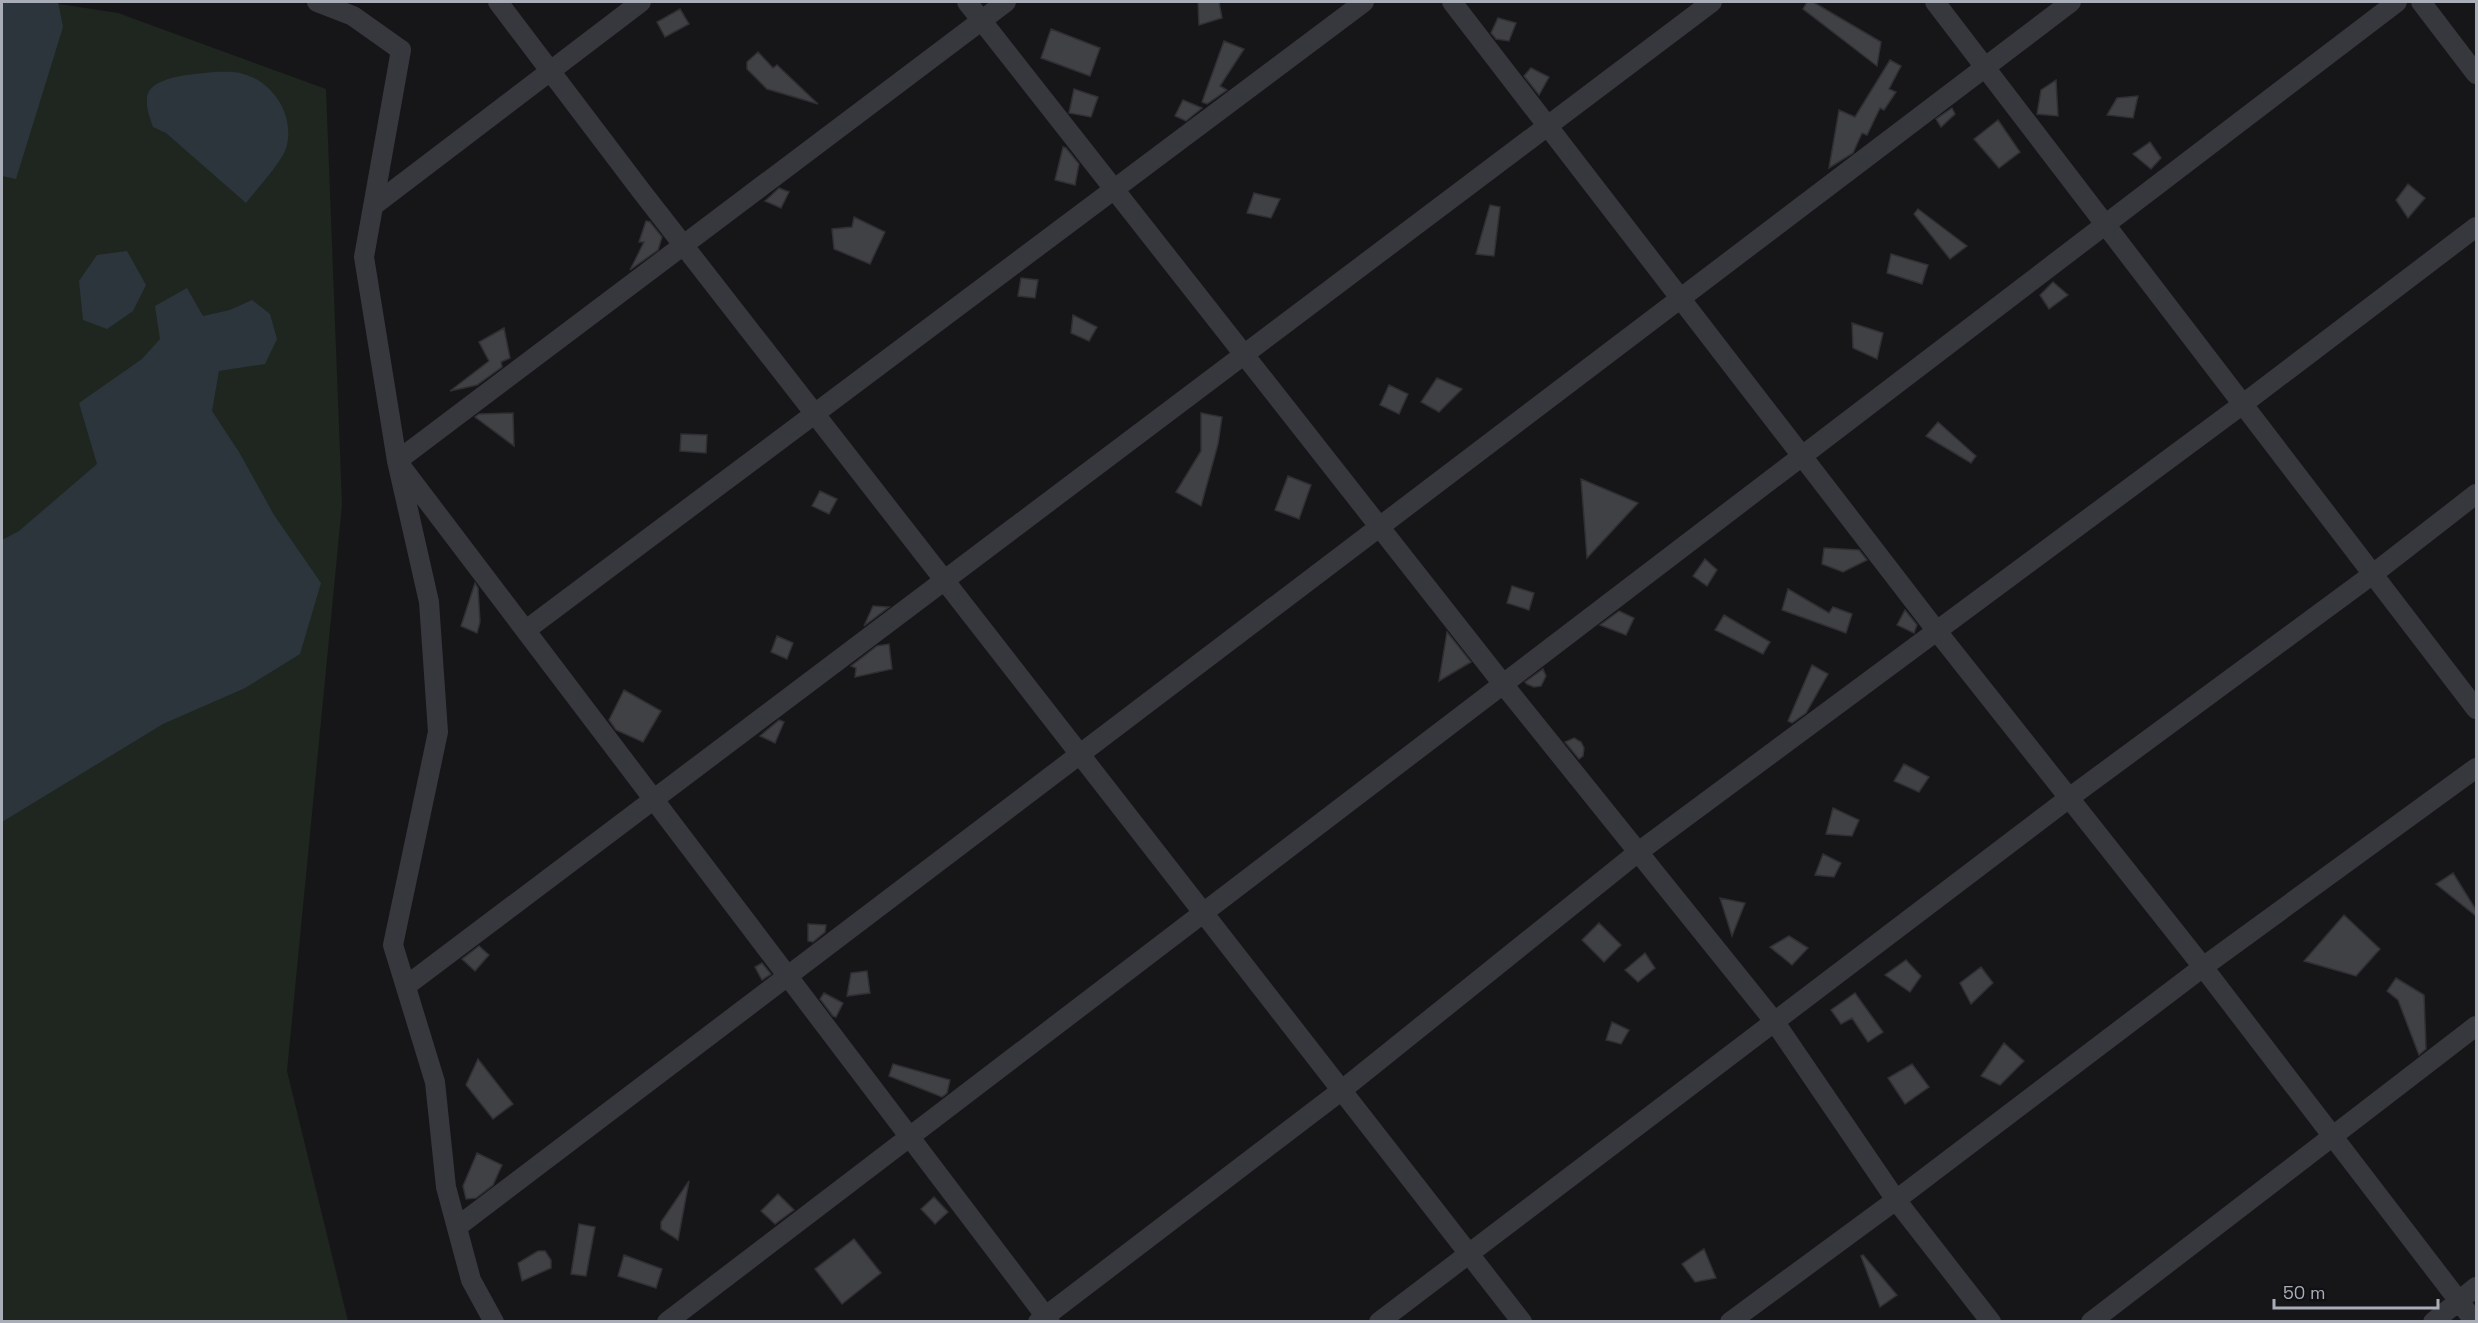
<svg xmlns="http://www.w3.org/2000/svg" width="2478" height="1323" font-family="'Space Grotesk',sans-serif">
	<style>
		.green { fill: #1e261f }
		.water { fill: #2c353c }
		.building { fill: #404145; stroke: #303034; stroke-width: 1.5 }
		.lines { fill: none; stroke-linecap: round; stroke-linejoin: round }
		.street { stroke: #37383d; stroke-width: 20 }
	</style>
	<rect width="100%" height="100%" fill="#161618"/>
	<path class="green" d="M2,2h44l72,11 208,76 16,416 -55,566 61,250 -346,1z"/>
	<path class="water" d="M2,2h56l5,25 -47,152 -14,-3z
		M215,72c9,0 20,-1 28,2 32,8 54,46 42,77 -6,14 -29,39 -39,52l-80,-70 -13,-6c-3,-9 -7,-19 -6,-29 2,-23 51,-24 68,-26z
		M127,251l19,34 -13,26 -26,18 -24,-9 -4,-39 18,-26z
		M187,288l16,28 27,-6 22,-10 18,14 7,25 -12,25 -46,7 -7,40 27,41 35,63 47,68 -21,71 -55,34 -82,36 -161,98v-282l17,-9 78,-67 -18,-61 63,-44 18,-20 -5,-33z"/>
	<path class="building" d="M1198,2h21l3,16 -23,7z
		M1807,2h6l68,40 -4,24 -74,-57z
		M680,9l9,15 -24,13 -8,-15z
		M1498,18l18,5 -7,18 -13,-2 -5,-6z
		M1051,29l49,19 -10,28 -49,-18z
		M1224,41l20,8 -24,37 7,4 -20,14 -5,-2z
		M758,52l15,16 4,-3 41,39 -51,-15 -20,-20v-7z
		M1890,60l11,6 -12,23 7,3 -12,18 -4,-2 -13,27 -5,-2 -9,20 -24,15 10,-58 16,7z
		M1531,68l18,9 -10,18 -15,-19z
		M2056,80l2,36 -21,-2 4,-24z
		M1074,89l24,8 -7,20 -22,-4z
		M2138,96l-5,22 -26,-3 10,-17z
		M1183,100l19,8 -16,13 -11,-5z
		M1952,108l3,6 -14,13 -5,-8z
		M1998,120l22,32 -21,16 -25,-29z
		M2150,142l11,16 -10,11 -18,-15z
		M1063,147l3,1 13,16 -4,21 -20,-5z
		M2408,184l17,14 -17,20 -12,-18z
		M779,188l10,4 -8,16 -16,-7z
		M1254,193l26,6 -9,19 -24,-5z
		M1490,205l10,2 -6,49 -18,-2z
		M1918,209l49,37 -17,13 -36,-45z
		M854,217l31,15 -15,32 -36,-15 -2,-20 20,-2z
		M646,221l4,1 12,15 -4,13 -28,20 14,-28h-5z
		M1891,254l37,11 -6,19 -35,-11z
		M1021,278l17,2 -3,18 -17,-2z
		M2053,282l15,13 -19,14 -9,-14z
		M1073,315l24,12 -8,14 -18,-8z
		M1852,323l31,10 -6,26 -24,-11z
		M504,328l6,30 -9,4 1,5 -25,18 -27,6 39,-30 -10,-19z
		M1437,378l25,11 -23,23 -18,-10z
		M1389,385l19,9 -9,20 -19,-9z
		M513,413l1,33 -39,-29 4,-3z
		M1201,413l21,4 -4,27 -17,62 -25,-14 25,-41z
		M1938,422l38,34 -5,7 -45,-27z
		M681,434l26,1 -1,18 -26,-2z
		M1288,476l23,9 -12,34 -24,-9z
		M1581,479l57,24 -51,55z
		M820,491l17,8 -8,15 -17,-8z
		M1824,548l35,2 8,10 -24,12 -21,-8z
		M1705,559l12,11 -10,16 -14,-10z
		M475,583l3,5 2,34 -3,11 -16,-7z
		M1512,586l22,7 -5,17 -22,-7z
		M1788,589l41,24 4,-6 19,7 -6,19 -64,-23z
		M873,606l16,1 -25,19z
		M1905,610l12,15 -3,8 -17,-8z
		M1619,611l15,7 -8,17 -26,-10z
		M1724,615l46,27 -7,12 -48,-24z
		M1447,632l24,30 -32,19z
		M777,636l16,7 -6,16 -16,-7z
		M889,644l3,25 -37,8 1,-9 -5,-2 26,-20z
		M1812,665l16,9 -22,39 -14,10 -4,-2z
		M1543,669l3,7 -5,10 -7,1 -7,-3 -2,-2z
		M624,690l37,21 -18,31 -27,-12 -7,-10z
		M779,720l5,2 -9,21 -15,-7z
		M1574,738l7,4 3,6 -1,8 -4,3 -14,-17z
		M1904,764l25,13 -10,15 -25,-11z
		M1833,808l26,12 -7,16 -26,-2z
		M1823,854l18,9 -7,14 -19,-2z
		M2453,873l23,37v6l-40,-32z
		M1720,898l25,5 -13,33z
		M2344,915l36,34 -24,27 -52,-15z
		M1599,923l22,22 -17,17 -22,-22z
		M808,924l18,1 -1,7 -12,10 -5,-1z
		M1789,936l19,12 -16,17 -22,-18z
		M479,946l10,9 -14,16 -13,-12z
		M1645,953l10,15 -17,14 -13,-12z
		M1906,960l15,16 -11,16 -25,-17z
		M762,963l9,11 -9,6 -7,-13z
		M1981,967l12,16 -22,21 -11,-21z
		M867,971l3,22 -23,3 4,-23z
		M2396,978l28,17 2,54 -7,6 -21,-55 -11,-9z
		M824,993l19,10 -7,14 -3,-1 -13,-17z
		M1855,993l28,39 -15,10 -16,-24 -11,6 -10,-14z
		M1612,1022l17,8 -8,14 -15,-4z
		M2004,1043l20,18 -24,24 -19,-9z
		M478,1059l35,45 -20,15 -27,-34z
		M893,1064l57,16 -3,13 -5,4 -53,-21z
		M1912,1064l17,23 -24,17 -17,-26z
		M477,1153l25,12 -9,20 -17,13 -10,1 -3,-13z
		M689,1181l-11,59 -17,-11v-7z
		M778,1194l16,16 -19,14 -14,-13z
		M934,1197l14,15 -13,12 -14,-15z
		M579,1224l16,3 -9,49 -15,-2z
		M854,1239l27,34 -39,31 -27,-35z
		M1704,1249l12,29 -21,4 -13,-18z
		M538,1251h7l6,9v8l-29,13 -4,-18z
		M624,1255l38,14 -6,19 -38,-12z
		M1863,1255l34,40 -17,12 -19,-51z"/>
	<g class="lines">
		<path class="street" d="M317,2l36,14 48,34 -37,207 33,204 32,141 9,130 -45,213 42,137 11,105 25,93 23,42
			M498,2l144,190 880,1130
			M967,2l536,682 271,337 122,179 95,122
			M1006,2l-609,459 653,861
			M1452,2l484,628 267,337 272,355
			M1935,2l541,707
			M2421,2l55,72
			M373,206l268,-204
			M526,630l838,-628
			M406,986l1306,-984
			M457,1227l1614,-1225
			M667,1322l1730,-1320
			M1038,1322l304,-232 295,-237 606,-449 233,-177
			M1379,1322l690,-524 304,-224 103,-80
			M1730,1322l166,-122 307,-233 273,-199
			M2091,1322l385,-296
			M2433,1322l43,-35"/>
	</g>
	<rect width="2478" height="1323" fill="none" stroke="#a8adb8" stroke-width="6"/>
	<path d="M2274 1299v9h164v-9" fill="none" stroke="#a8adb8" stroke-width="3"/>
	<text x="2283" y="1299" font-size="18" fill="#a8adb8" stroke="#111113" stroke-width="4.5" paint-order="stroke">50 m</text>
</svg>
